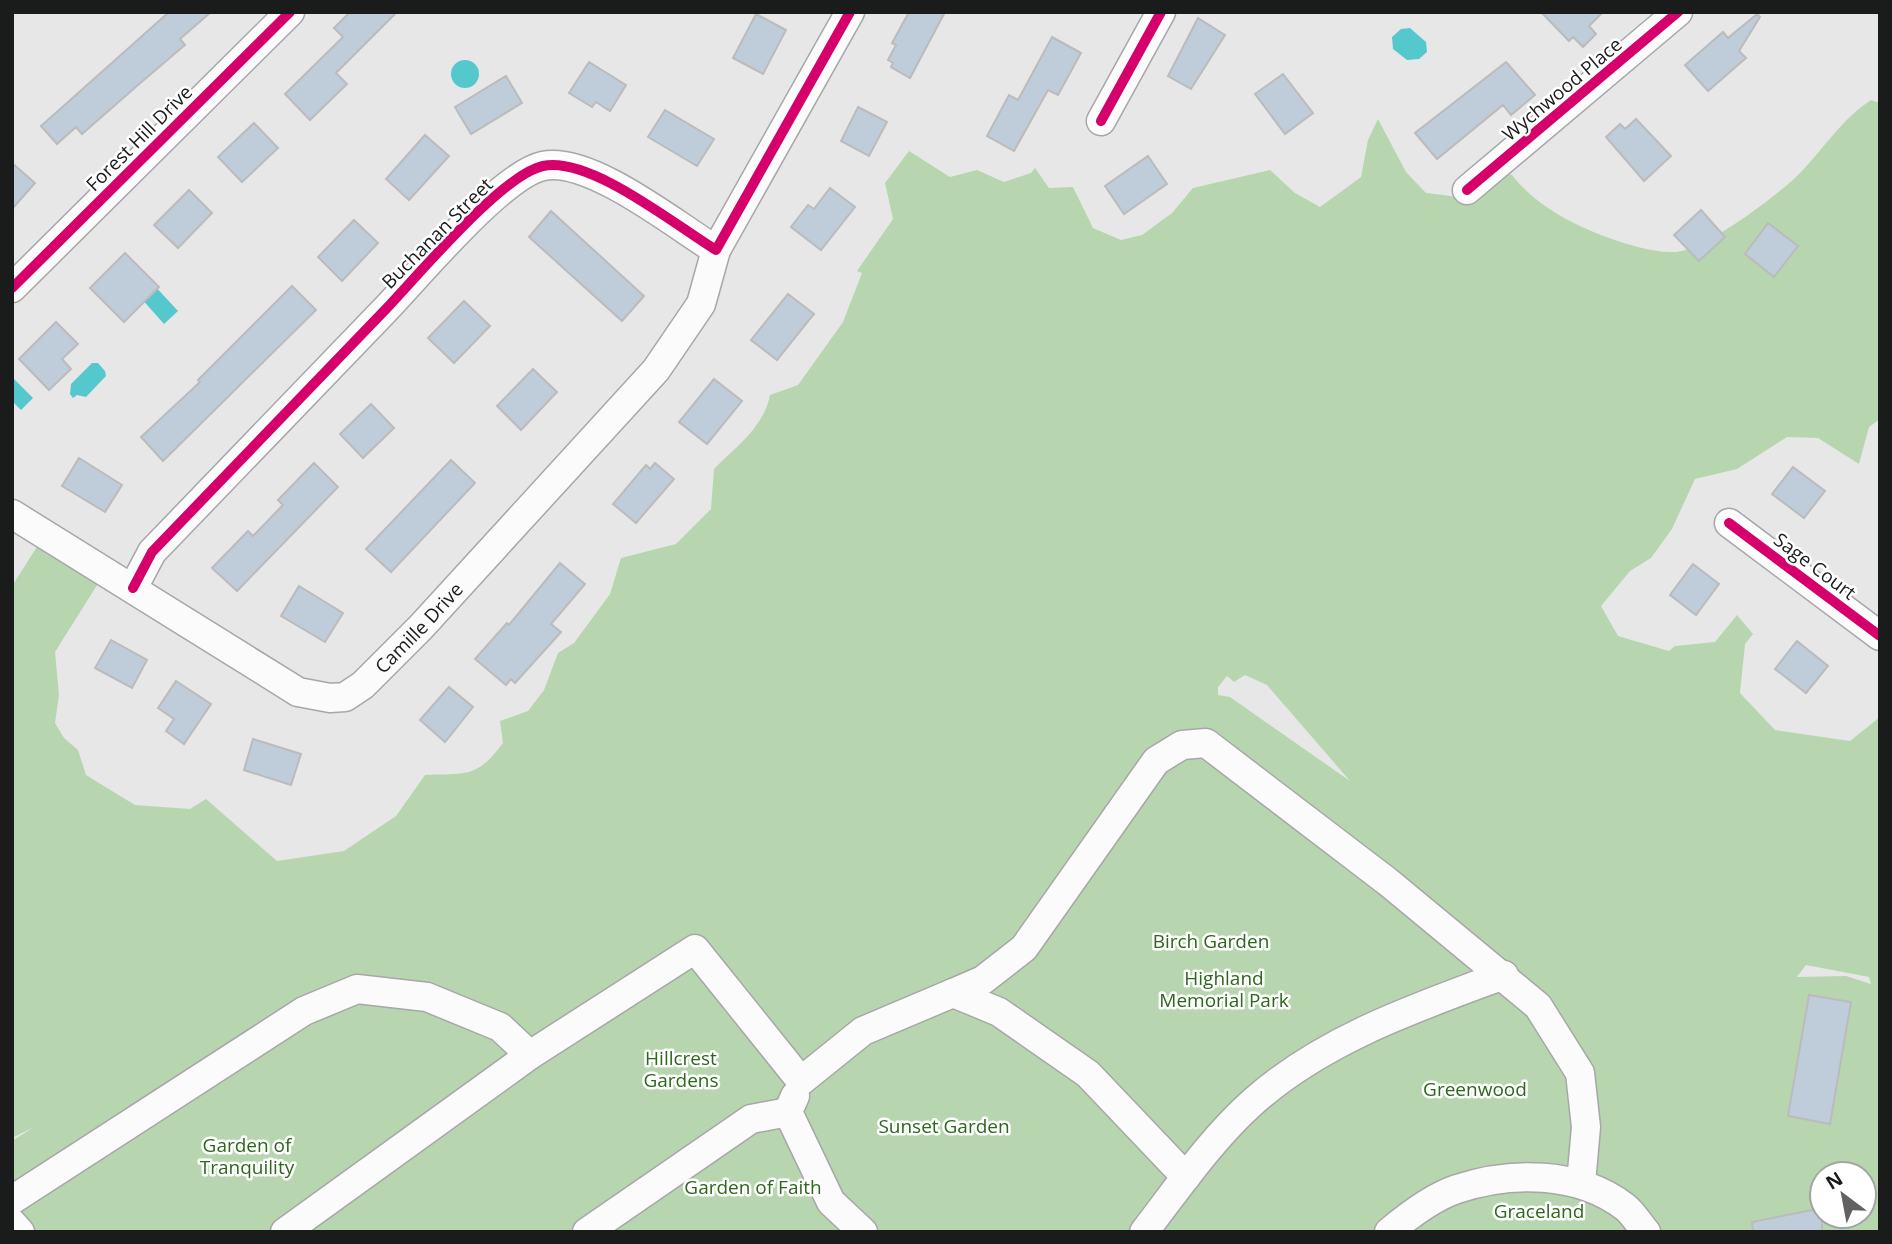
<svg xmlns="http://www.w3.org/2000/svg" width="1892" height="1244" font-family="'Open Sans',sans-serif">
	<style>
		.green { fill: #b7d6af; fill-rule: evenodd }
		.water { fill: #55c8cd }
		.building { fill: #bfccd9; stroke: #bbbbbc; stroke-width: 2 }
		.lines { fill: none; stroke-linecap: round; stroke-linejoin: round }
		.minor-casing { stroke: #a7a7a8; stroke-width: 31 }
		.minor { stroke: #fbfbfc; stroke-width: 28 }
		.cycleway-casing { stroke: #fff; stroke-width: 15 }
		.cycleway { stroke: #d6006c; stroke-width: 10 }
		.labels { text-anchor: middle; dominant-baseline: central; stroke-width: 5; stroke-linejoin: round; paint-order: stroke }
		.street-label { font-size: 19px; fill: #1a1b1b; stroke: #fff }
		.park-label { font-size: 19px; fill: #2d661d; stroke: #fff }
	</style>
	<rect width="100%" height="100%" fill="#e7e7e8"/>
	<path class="green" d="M1871,100l9,3v316l-11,8 -10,37 -41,-26 -31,-1 -50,32 -42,10 -23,50 -21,29 -21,13 -29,35 17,30 51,15 6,-5 40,-4 22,-27 16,19 -8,10 -5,49 35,37 75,11 30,-24v515h-1868v-91l22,-14 -22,11v-552l28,-44 59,40 -44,70 4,43 -4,28 9,15 14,12 8,25 49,30 55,4 16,-10 71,62 67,-10 52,-35 29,-41c41,-2 51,4 78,-32l-3,-22 28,-10 16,-21 14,-37 16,-10 36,-49 11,-36 55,-14 35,-35 3,-40c22,-22 50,-42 56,-74l28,-10 45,-63 19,-49 -5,-2 36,-52 -8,-36 24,-32 41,26 27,-7 27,12 27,-9 4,-5 14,20 24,-1 20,41 28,12 21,-5 30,-22 21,-25 77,-18 25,23 25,14 41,-30 7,-37 10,-21 28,53 20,21 50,6 30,-26 6,2c23,30 61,50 97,63 20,7 45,15 67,14 29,-2 104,-58 125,-80 24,-25 41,-53 70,-72zM1245,675l22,10 83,96 -120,-84 -12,-2v-8l9,-11 7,6zM1806,965l63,12 2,7 -25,-8 -49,1zM1822,1174h42v42h-42z"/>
	<path class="water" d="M1410,28l16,14 1,10 -8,7 -12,1 -14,-11 -1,-12 9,-8z
		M451 74a14 14 0 1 1 28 0a14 14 0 1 1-28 0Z
		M153,284l25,27 -14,13 -24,-27z
		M92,363h6l7,8 1,5 -20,21 -9,-2 -4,3 -3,-4 1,-10z
		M12,377l21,21 -12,12 -9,-9z"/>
	<path class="building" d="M169,12h42l-31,27 5,6 -47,40 -56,49 -6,-7 -19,17 -16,-18z
		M350,12h47l-61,61 11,11 -37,36 -25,-26 58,-57 -9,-9z
		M909,12h36l-35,66 -19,-11 2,-4 -5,-3 8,-15 -4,-2z
		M1541,12h62l-14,14 7,8 -13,13 -10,-10 -4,4z
		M756,14l30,16 -23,44 -30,-16z
		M1757,14l3,3 -21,34 7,7 -38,33 -23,-26 38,-33 5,6z
		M1198,18l27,17 -34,54 -23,-13z
		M1052,37l29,16 -23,42 -10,-5 -34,61 -27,-15 22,-41 9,5z
		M589,62l37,23 -16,26 -14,-9 -4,5 -23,-14z
		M1506,62l29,33 -24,20 -8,-10 -66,54 -22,-26z
		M1283,74l30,39 -28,21 -30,-40z
		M506,76l16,27 -51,31 -16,-27z
		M858,107l29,15 -18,34 -28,-15z
		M665,110l49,29 -17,27 -49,-29z
		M1636,119l35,37 -27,25 -38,-44 14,-13 5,5z
		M254,123l24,25 -36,34 -24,-25z
		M425,135l24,21 -40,44 -23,-21z
		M1148,156l19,28 -43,30 -19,-28z
		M12,163l23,20 -23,26z
		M830,188l25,19 -34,43 -30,-23 17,-22 6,4z
		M189,190l23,23 -34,35 -24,-23z
		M1701,210l24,27 -26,24 -25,-26z
		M551,211l93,85 -22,25 -93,-84z
		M354,220l24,23 -36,38 -24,-24z
		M1768,223l30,23 -24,31 -29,-23z
		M125,253l34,34 -35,35 -34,-34z
		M292,286l24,24 -153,151 -22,-24 59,-55 -2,-2z
		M788,294l26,20 -37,46 -26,-20z
		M464,301l26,25 -36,37 -26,-25z
		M56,322l22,22 -16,15 9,10 -22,21 -30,-31z
		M533,369l24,23 -36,38 -24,-24z
		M714,379l28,22 -35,43 -28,-22z
		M371,404l23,24 -31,30 -23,-24z
		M79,458l43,27 -17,27 -43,-26z
		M451,460l24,23 -84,89 -25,-23z
		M314,463l24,24 -101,104 -25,-23 36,-37 5,5 30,-31 -5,-5z
		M655,463l19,16 -38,44 -23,-19 33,-39 4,4z
		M1793,467l32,24 -21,27 -32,-24z
		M560,563l25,21 -34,40 10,8 -46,51 -4,-4 -5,6 -31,-26 32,-36 2,2z
		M1693,564l26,20 -23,31 -26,-20z
		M299,586l44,27 -18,29 -44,-26z
		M111,640l36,20 -15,28 -37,-20z
		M1797,641l31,25 -22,27 -31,-24z
		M176,681l35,23 -27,40 -18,-13 8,-12 -16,-11z
		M449,687l24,20 -28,35 -25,-22z
		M253,739l48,15 -10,31 -47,-15z
		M1809,995l42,7 -21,122 -42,-8z
		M1822,1208v24h-69l-1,-10z"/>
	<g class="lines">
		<defs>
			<g id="minor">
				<path d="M1101,121l60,-109"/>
				<path d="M1467,190l211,-178"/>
				<path d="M12,288l278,-276"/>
				<path id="s1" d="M12,514l286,178 32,6 15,-1 18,-12 58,-58 235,-257 45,-66 15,-54"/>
				<path d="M1729,523l151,113"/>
				<path d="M133,588l19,-36c78,-81 155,-161 232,-241 32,-33 117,-136 159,-145 47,-10 132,59 173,84l134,-238"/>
				<path d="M953,993l30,-13 41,-32 132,-187 26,-16 24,-2 182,139 150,124 42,67 6,54 -5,56"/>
				<path d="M795,1096l-7,16 43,90 32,30"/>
				<path d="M12,1200l292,-189 53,-22 70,8 73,30 30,28"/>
				<path d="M12,1223l8,9"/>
				<path d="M285,1232l245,-177 165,-106 106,132 62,-50 90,-38 46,19 89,62 98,103"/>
				<path d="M587,1232l164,-113 37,-7"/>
				<path d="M1144,1232c34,-44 68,-94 110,-131 70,-62 163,-94 250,-126"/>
				<path d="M1389,1232c19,-16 44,-35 68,-43 54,-18 121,-18 168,18 8,6 14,17 21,25"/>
			</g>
		</defs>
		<use href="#minor" class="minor-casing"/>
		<use href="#minor" class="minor"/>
		<defs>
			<path id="cycleway" d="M1101,121l60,-109
				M1467,190l211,-178
				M12,288l278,-276
				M1729,523l151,113
				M133,588l19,-36c78,-81 155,-161 232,-241 32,-33 117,-136 159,-145 47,-10 132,59 173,84l134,-238"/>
		</defs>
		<use href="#cycleway" class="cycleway-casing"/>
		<use href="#cycleway" class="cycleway"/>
	</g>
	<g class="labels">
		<g class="street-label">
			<text transform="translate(1562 89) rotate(-40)">Wychwood Place</text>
			<text transform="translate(139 138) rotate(-45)">Forest Hill Drive</text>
			<text transform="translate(437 233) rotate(-45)">Buchanan Street</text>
			<text transform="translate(1815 566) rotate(37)">Sage Court</text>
			<text stroke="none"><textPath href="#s1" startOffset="486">Camille Drive</textPath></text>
		</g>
		<g class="park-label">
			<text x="1211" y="941">Birch Garden</text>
			<text x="1224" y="978">Highland<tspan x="1224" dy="22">Memorial Park</tspan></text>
			<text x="681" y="1058">Hillcrest<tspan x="681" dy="22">Gardens</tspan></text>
			<text x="1475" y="1089">Greenwood</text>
			<text x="944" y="1126">Sunset Garden</text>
			<text x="247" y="1145">Garden of<tspan x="247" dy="22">Tranquility</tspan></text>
			<text x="753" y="1187">Garden of Faith</text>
			<text x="1539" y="1211">Graceland</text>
		</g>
	</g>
	<rect width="1892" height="1244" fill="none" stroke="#1a1b1b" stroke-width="28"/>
	<g transform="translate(1843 1195) rotate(328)"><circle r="33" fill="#ffffff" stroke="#a3a4a4" stroke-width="2"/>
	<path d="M0-5L12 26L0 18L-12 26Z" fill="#626263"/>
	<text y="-10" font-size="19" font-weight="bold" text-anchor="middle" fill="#1a1b1b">N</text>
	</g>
</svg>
